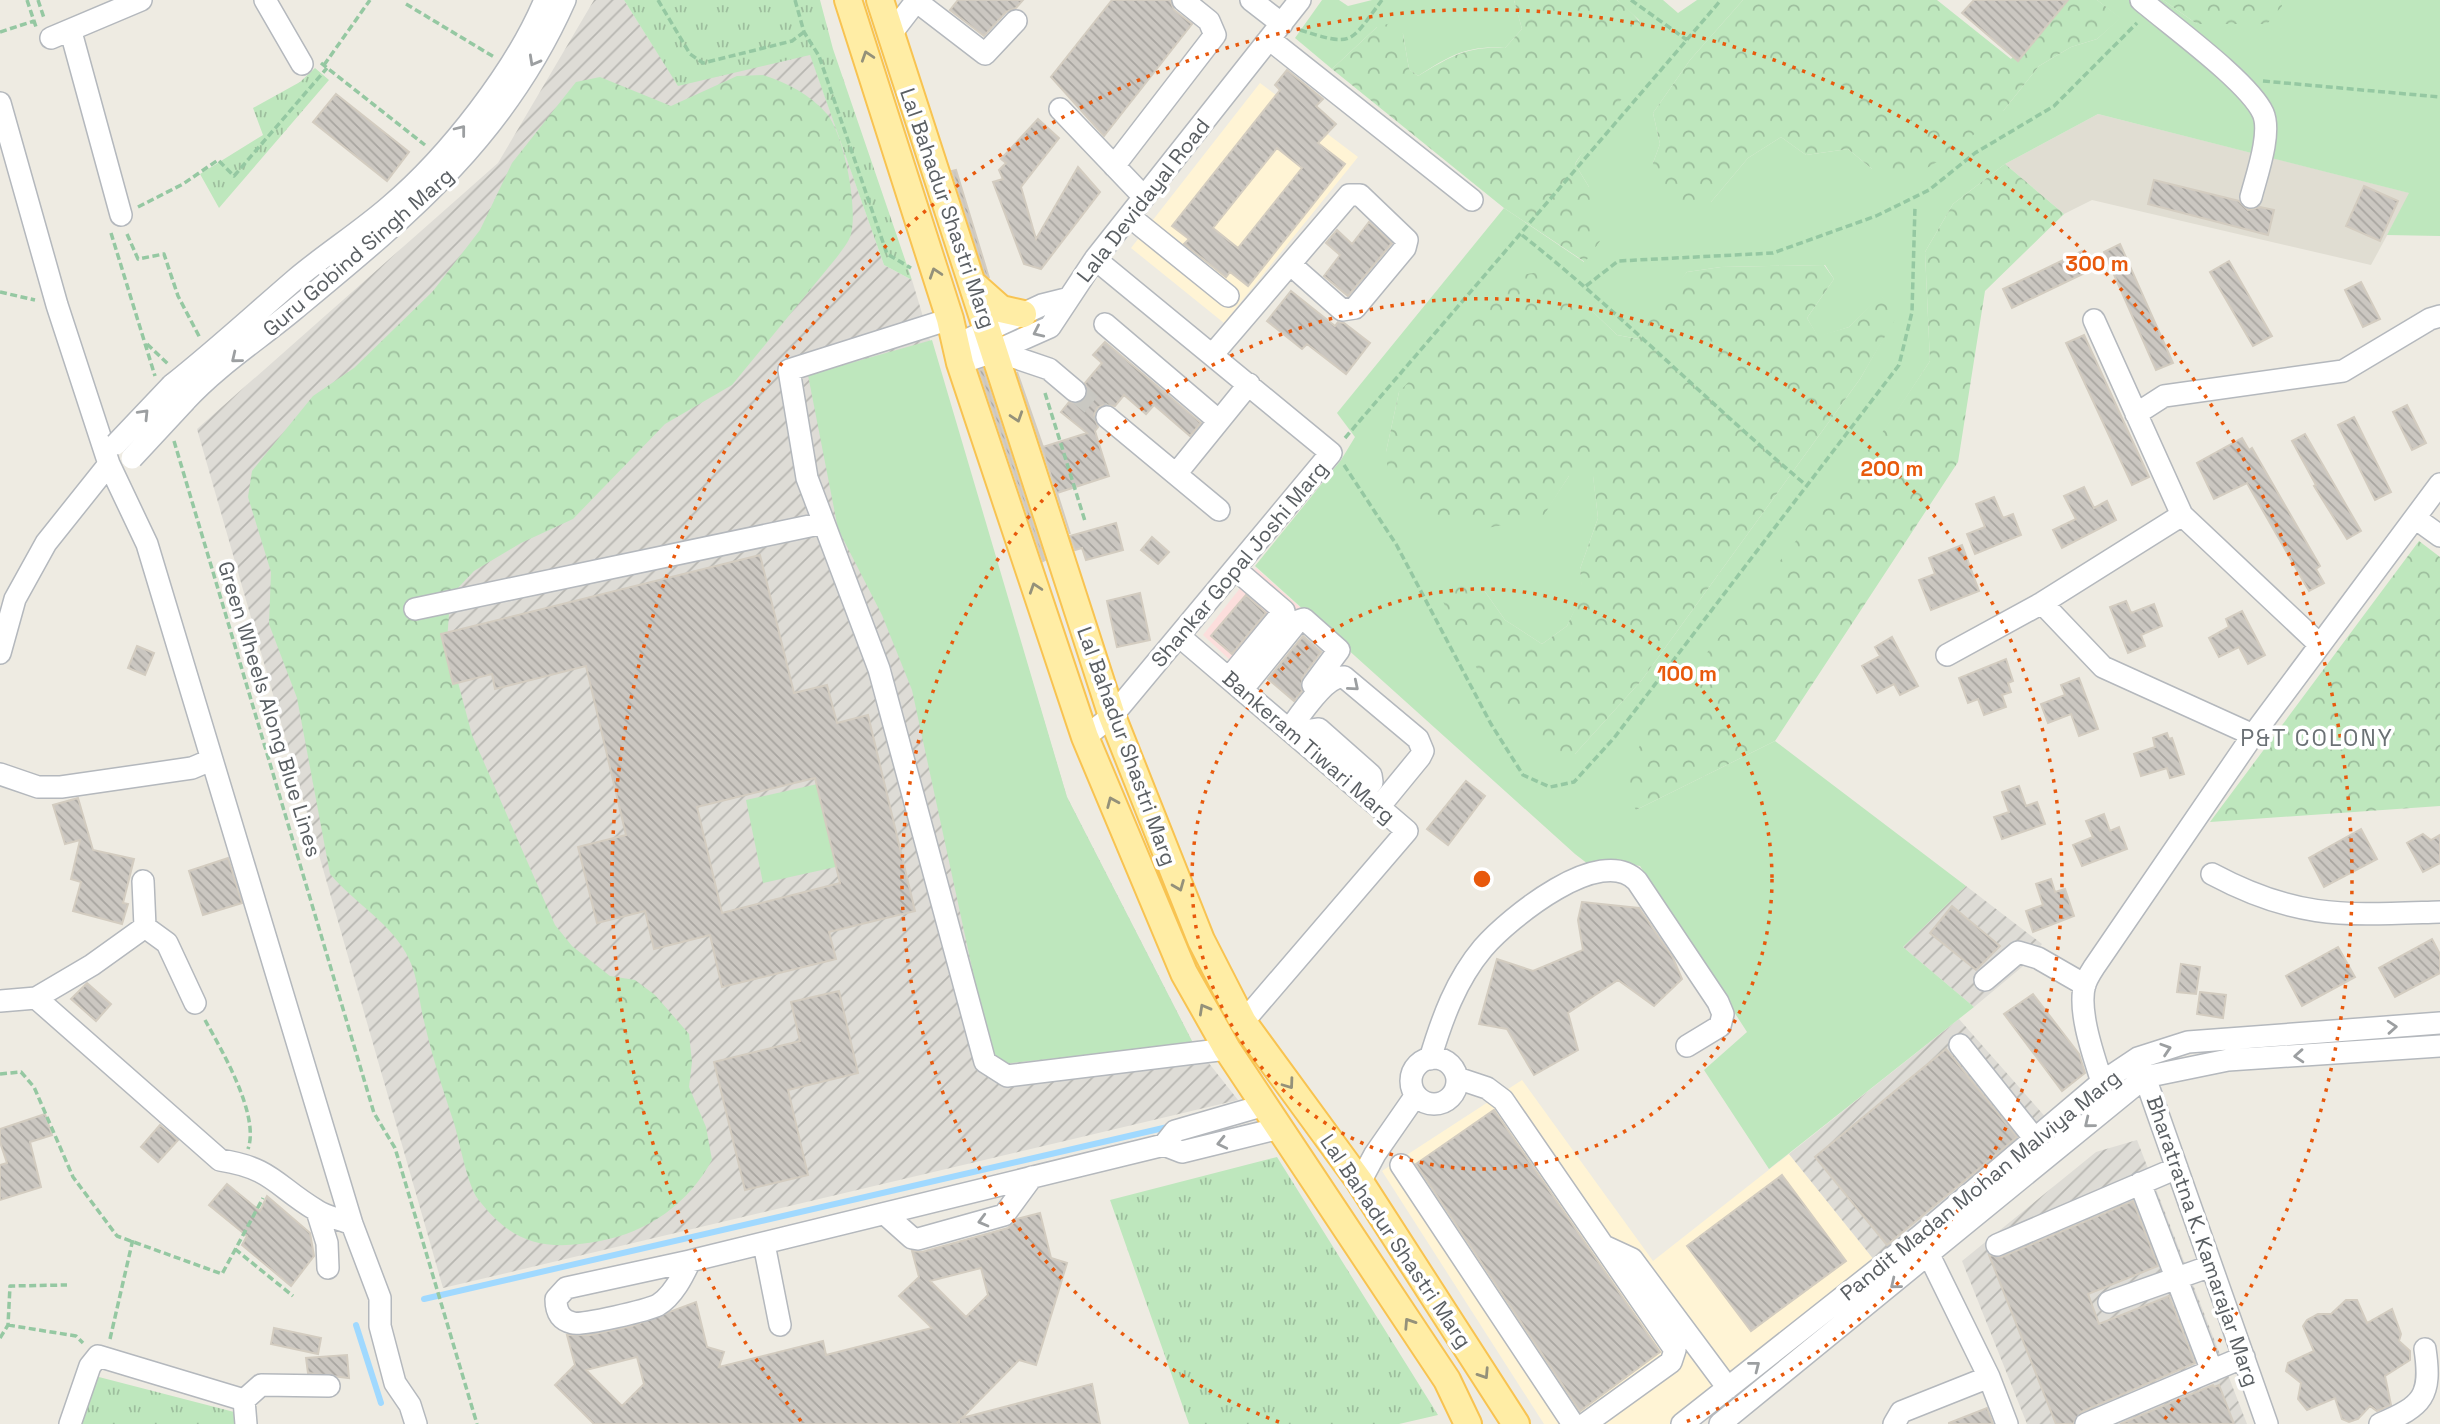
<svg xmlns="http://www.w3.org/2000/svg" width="2440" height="1424" font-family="'Space Grotesk',sans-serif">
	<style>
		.commercial { fill: #fff4d5 }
		.industrial { fill: url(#industrial-furrows) }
		.education { fill: #e0ddd2 }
		.medical { fill: #fcdedc }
		.grass { fill: #bee7bd; fill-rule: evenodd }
		.forest { fill: url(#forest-crowns) }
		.park { fill: url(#park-tufts) }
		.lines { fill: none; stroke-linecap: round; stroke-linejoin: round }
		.stream { stroke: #a0d9ff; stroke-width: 6 }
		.building { fill: url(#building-back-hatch); stroke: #d3ccc0; stroke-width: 2; fill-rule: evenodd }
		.minor-tunnel { stroke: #c9c8c2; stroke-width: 21; stroke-dasharray: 21 10; stroke-linecap: butt }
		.minor-casing { stroke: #b4b8bd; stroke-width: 24 }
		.major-casing { stroke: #f8c351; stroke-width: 30 }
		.path { stroke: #95c8a2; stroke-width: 3.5; stroke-dasharray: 7 3.5; stroke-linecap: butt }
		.minor { stroke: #fff; stroke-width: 21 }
		.major { stroke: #ffeda5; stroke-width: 26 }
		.minor-bridge-casing { stroke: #b4b8bd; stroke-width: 24; stroke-linecap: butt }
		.minor-bridge { stroke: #fff; stroke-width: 21 }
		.oneway { stroke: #94917a }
		.oneway2 { stroke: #9c9fa1 }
		.ring { fill: none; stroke: #e8590c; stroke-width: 3.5; stroke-dasharray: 3.5 7 }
		.labels { text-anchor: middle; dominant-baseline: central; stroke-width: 7; stroke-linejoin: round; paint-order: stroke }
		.street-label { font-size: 21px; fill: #5a5f63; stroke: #fff }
		.neighbourhood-label { font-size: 23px; letter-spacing: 2px; fill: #6b7175; stroke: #fff }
		.centre { fill: #e8590c; stroke: #fff; stroke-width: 3.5 }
		.ring-label { font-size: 21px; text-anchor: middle; font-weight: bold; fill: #e8590c; stroke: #fff; stroke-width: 7; stroke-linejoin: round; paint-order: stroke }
	</style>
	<defs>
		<pattern id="industrial-furrows" width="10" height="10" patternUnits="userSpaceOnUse" patternTransform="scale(1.75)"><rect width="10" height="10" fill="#dedcd6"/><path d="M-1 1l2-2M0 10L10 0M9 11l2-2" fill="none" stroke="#b7b6b1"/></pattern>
		<pattern id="forest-crowns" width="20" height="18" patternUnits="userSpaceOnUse" patternTransform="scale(1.75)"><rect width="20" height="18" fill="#bee7bd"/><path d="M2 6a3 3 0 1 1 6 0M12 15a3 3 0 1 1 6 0" fill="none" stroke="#9dbe9d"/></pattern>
		<pattern id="park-tufts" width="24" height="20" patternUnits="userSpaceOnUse" patternTransform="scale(1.75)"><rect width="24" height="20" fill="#bee7bd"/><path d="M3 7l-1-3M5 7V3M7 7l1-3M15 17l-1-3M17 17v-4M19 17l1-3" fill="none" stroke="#9dbe9d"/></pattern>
		<pattern id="building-back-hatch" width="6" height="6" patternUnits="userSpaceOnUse" patternTransform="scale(1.75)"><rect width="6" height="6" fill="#cbc7c1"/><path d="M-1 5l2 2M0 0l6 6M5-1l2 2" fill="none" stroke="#a8a5a0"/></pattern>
	</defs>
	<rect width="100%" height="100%" fill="#eeebe2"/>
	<path class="commercial" d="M1260,83l98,74 -134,166 -93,-75z
		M1522,1080l131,181 136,-107 86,107 -204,163h-127l-162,-253z"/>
	<path class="industrial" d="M594,0h30l54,85 132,-31 74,211 28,15 155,517 126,246 45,57 -795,188 -246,-859 301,-266z
		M1966,886l76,58 -14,18 -54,45 -71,-60z
		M1959,1019l89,101 -173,141 -86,-107z
		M2137,1140l110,284h-220l-65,-163 134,-109z"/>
	<path class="education" d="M2098,114l312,79 -39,72 -279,-65 -28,14 -59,-50z"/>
	<path class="medical" d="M1256,568l48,43 -60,62 -41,-38z"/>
	<path class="grass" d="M1322,0h17l9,6 24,-6h142l8,29 -17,19c-38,-3 -56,8 -87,28l-9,-7 -6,-35 -26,-7 -45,42 -37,-31z
		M1617,0h46l15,13 19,-13h46l-53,60 -37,53 7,31 -7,19 58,39 37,-44 33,-21 25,18 42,-6 24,20 132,-59 35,-44 32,-19 26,-8 23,-21 -23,-18h66l34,24 84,-18 -1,-6h160v236l-53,-1 22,-42 -311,-79 -93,50 -52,40 -28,48 5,109 -294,449 139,-69 191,145 -63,61 71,60 -205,162 -65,-99 43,-38 -107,-166 -19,-3 -24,8 -22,-17 -320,-288 86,-106 14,-23 -18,-24 167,-205 80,54 5,-75 -14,-23 16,-25 48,-119zM1825,265l9,14 -27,39 11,19 31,-10 32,-31 15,20 -36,63 -219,302 -66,73 -94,-168 24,34 37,24 25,-18 16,-33 -3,-24 18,-51 -5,-43 -24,1 -28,42 -155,-66 13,-60 187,-87 31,30 22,4 48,-67 34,-5z
		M932,340l135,457 126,246 -200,22 -81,-375 -30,-75 -44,-86 -30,-154z
		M822,783l18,83 -77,17 -17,-83z"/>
	<path class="forest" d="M1514,0h103c13,11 26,21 29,38 6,32 -53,98 -71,126l14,23 11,54 -15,21 -81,-54 -172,-139 45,-42 14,-4 12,11 6,35 9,7c32,-19 48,-30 87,-28l17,-19z
		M1743,0h194l74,59 50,-59h36l24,18 -24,21 -26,8 -32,19 -35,44 -54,44 -41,25 -37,-10 -24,-20 -42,6 -25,-18 -33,21 -37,44 -28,7 -29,-19 -1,-27 7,-19 -7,-31 37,-53z
		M2163,0h117l2,6 -15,18h-70z
		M763,75c23,7 48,20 64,39 17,21 31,93 24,120 -2,8 -9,16 -14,23l-105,128 -67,39 -92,95 -52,24 -47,28 -17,18 -8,25 -2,27 25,94 83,190 17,21 38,30 25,4 20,15 34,39 3,28 -3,25 17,40 6,33c-24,44 -64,72 -112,81 -54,10 -87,4 -122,-42 -11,-15 -18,-56 -24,-76 -11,-33 -22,-67 -30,-102 -5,-19 -6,-44 -15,-62 -16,-35 -55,-56 -79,-85l-33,-176 -28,-74 2,-52 -23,-75 4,-26 61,-75 41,-28 79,-77 47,-61 32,-67 64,-81 24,-5 71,29 66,-30z
		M2005,164l59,50 -79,77 -27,171 -183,279 -139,69 -13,-24 24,-58 237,-298 46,-69 -5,-109 28,-48z
		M1824,265l10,14 -27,39 11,18 31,-9 32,-32 16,21 -37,63 -219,302 -66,73 -34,-5 -47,-47 -56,-110 8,-9 35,3 24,34 37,24 25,-18 15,-33 -2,-24 18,-51 -5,-42h-24l-27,42 -61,11 -67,-22 -25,-23 -3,-32 13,-60 109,-115 31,-5 47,33 31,30 21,4 25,-39 24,-28 34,-5z
		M2419,541l21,16v249l-230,16z"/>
	<path class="park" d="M624,0h196l13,49 79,231 -28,-15 -74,-210 -132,31z
		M315,68l14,12 -110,128 -19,-34 63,-39 -10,-27 47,-26z
		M1277,1157l161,258 -39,9h-210l-79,-224z
		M95,1376l143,37v11h-156z"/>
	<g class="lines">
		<path class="stream" d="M424,1299l748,-173
			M356,1325l25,78"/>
	</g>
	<path class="building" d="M958,0h65l-7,8 -10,4 -22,24 -34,-26z
		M1112,0h58l4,10 18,14 -88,112 -53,-59z
		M1974,0h94l-50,61 -56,-48z
		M1287,70l36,29 -7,7 20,18 -18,19 27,21 -97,122 -18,-14 -4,5 -42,-33 5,-5 -17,-13 108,-136 -5,-5zM1277,148l25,20 -64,80 -25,-20z
		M336,94l73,58 -22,29 -74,-59z
		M1038,119l21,19 -38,49 15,52 42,-72 22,25 -59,77 -17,-5 -31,-82 10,-3 -4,-9 7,-7 -5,-4z
		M956,170l33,108 -4,-4 -33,-103z
		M2154,180l85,21 9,9 12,-3 14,3 -6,25 -120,-31z
		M2364,186l34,15 -18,40 -34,-15z
		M1369,222l23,21 -44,53 -24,-20 16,-21 -14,-12 11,-13 15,14z
		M2120,244l53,119 -17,7 -52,-118z
		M2082,251l9,19 -79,38 -9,-19z
		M2229,261l43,75 -19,10 -43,-74z
		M2361,282l19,37 -17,8 -18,-37z
		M1291,291l44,35 3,-4 6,1 26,20 -24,31 -39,-30 -5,5 -35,-28z
		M2084,335l65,142 -17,8 -66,-142z
		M1105,342l96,81 -11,13 -36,-31 -8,9 -22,-19 -9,11 -12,-1 -6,3 -3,7 4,12 -3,4 14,45 -52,17 13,41 -53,-162 26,75 44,-14 -26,-21 8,-10 10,1 6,-4 3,-6 -3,-10 17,-20 -9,-8z
		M983,369l62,191 -2,1 -64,-191z
		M2407,405l19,38 -14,7 -19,-38z
		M2354,417l37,75 -16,8 -37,-75z
		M2305,434l56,97 -14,8 -33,-53 2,-1 -24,-44z
		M2242,438l7,12 3,-2 68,118 -4,3 8,14 -15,8 -62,-108 -33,16 -17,-36z
		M2084,487l10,21 13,-7 9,19 -54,28 -9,-18 23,-11 -12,-23z
		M1994,497l9,21 10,-4 8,21 -46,19 -8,-20 18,-7 -9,-23z
		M1116,523l7,27 -37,10 -4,-12 -7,2 -5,-14z
		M1152,537l17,15 -11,12 -17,-14z
		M1962,545l17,46 -48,19 -12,-30 16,-6 -6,-16z
		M760,555l34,138 33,-8 10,38 31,-8 47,196 -86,21 7,27 -114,28 -12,-52 -56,14 -9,-38 -48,12 -19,-76 48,-12 -40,-169 -91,23 -3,-15 -39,10 -12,-50zM815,778l25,105 -118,30 -25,-106z
		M1140,593l10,47 -33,7 -10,-46z
		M1246,595l20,18 -34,41 -21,-18z
		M2126,601l5,12 23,-9 8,22 -21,9 4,11 -17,7 -18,-46z
		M2242,611l23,44 -17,9 -9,-17 -20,10 -10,-19 20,-11 -3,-8z
		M1303,636l18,16 -19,26v13l-8,10 -26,-22z
		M1892,637l26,49 -18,9 -6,-11 -17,9 -15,-27 18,-10 -5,-9z
		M137,646l17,7 -9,22 -17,-7z
		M2006,659l7,22 -5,2 3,9 -9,3 4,12 -22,8 -6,-16 -10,4 -9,-25z
		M2079,678l19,51 -19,7 -8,-22 -23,9 -7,-19 24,-9 -4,-10z
		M2167,733l2,6 3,-1 12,36 -14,4 -3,-10 -26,8 -7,-22 21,-7 -2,-9z
		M1466,781l19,15 -37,49 -21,-16z
		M2019,786l7,20 11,-4 8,22 -43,15 -8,-22 15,-5 -7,-20z
		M78,798l15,52 41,9 -11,44 5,1 -6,20 -49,-13 8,-29 -10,-3 9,-39 -15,4 -12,-39z
		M2104,814l6,17 9,-4 8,22 -45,17 -9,-21 20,-8 -7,-16z
		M2361,829l16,30 -53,28 -15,-29z
		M2423,834l8,6 9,-5v28l-17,9 -16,-29z
		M228,858l14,45 -39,12 -14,-44z
		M2051,879l4,13 10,-3 9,27 -41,16 -7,-21 17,-6 -7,-21z
		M1582,902l57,6 34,50 9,21 -28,27 -36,-26 -50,33 10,37 -44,25 -27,-46 -28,-5 18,-65 36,12 50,-21 -5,-30z
		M1952,906l48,40 -24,24 -46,-37z
		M2432,939l8,15v19l-45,24 -16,-29z
		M2338,947l17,30 -53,29 -16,-30z
		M2181,964l19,3 -4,27 -19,-2z
		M87,983l24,21 -15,17 -25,-22z
		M839,991l19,82 -70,17 20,85 -63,15 -31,-128 86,-21 -9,-39z
		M2200,992l26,3 -3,23 -26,-4z
		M2033,994l46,60 6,19 -23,18 -58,-77z
		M1946,1049l71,88 -130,108 -72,-88z
		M1494,1110l166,242 -80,59 -164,-247z
		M45,1114l7,21 -22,7 11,45 -41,13v-35l7,-2 -7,-21v-13z
		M160,1125l18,15 -20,22 -17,-15z
		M1782,1175l64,86 -95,70 -64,-85z
		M227,1184l33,27 7,-15 43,37 4,23 -23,30 -49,-41 5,-9 -38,-31z
		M2133,1201l25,65 -70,28 11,30 70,-28 26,67 -114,49 -8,12h-17l-67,-169 13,2z
		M1040,1213l11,45 16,5 -31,102 -17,-5 -57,58 130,-34 8,40h-141v-3l-3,3h-362l-39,-39 20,-20 -8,-30h23l42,-9 64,-24 11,45 17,5 -5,15 104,-26 3,14 106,-27 -33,-32 20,-19 -7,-26 10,1 86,-24 9,-9zM981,1268l7,27 -22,22 -36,-36zM637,1357l7,27 -22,22 -36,-36z
		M2346,1300h11l10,23 25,-14 9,25 -2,7 11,10v9l-25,16 6,29 -14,6 -7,-5 -12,13 -9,3 -7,-3 -7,-21 -28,12 -9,-11 3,-16 -15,-12 2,-8 26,-12 -11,-25 4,-6 11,-6h13z
		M274,1328l47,10 -3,16 -47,-10z
		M347,1355l2,23 -41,-5 -2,-15z
		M2213,1385l1,2 5,-2 15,39h-114z
		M1987,1408l6,16h-44v-1z"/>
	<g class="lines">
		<path class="minor-tunnel" d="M1075,391l32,26"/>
		<defs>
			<path id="minor" d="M265,0l37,64
				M1251,0l31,24
				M2141,0c29,25 108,82 122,113 9,20 -7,64 -12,84
				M916,1l69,53 31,-33
				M71,32l50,183
				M890,35l27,-35
				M51,38l90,-38
				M1269,39l203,161
				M0,103l57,202 52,159 38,80 205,680 28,74v28l15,57 15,22 6,19
				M1060,109l84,88
				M1114,166l101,-131 -6,-14 -26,-21
				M1129,216l99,80
				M950,319l-161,51 18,108 72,191 106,393 22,14 220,-27
				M2094,320l88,195 137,129
				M1105,324l114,97
				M956,345l86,-40 24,-6
				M996,351l53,18 26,22
				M1213,354l136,-159h11l47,45 -2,8 -50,60 -13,2 -52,-46
				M960,363l36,-12 54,-24 45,-68 205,-259
				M172,385c43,-34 83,-71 125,-107 30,-25 63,-46 93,-72 58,-49 126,-136 155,-206
				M185,401c32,-35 74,-62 110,-92 112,-93 209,-171 270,-309
				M2136,414l28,-18 179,-25 87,-52 10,-3
				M1107,417l112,93
				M1176,474l73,-90
				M2415,518l25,18
				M2042,603l61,64 150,68
				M415,609l409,-86
				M1179,636l228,195 -164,191
				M0,653l15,-54 31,-56 63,-79
				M1947,655l95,-52 140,-88
				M1229,678l55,-67 -49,-42
				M1242,690l56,-69 6,-2 35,31 -26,35
				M1289,730c11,-15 37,-55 55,-53l74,62 5,12 -3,6 -41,50
				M1085,737l27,-21 219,-263 -236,-194
				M1303,741l9,-11 7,-1 52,46 1,7 -9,11
				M0,774l38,13h23l131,-19 19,-8
				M2212,874c86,46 134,41 228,38
				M143,881l2,46 22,16 28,60
				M1985,980l33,-28 20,6 47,27
				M36,998l184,162c52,8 56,26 96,50 10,7 24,9 36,14
				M0,1001l36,-3 56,-33 53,-38
				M1960,1045l75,94
				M1411 1081a23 23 0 1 1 46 0a23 23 0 1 1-46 0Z
				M1430,1059c12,-40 26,-79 53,-111 26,-30 118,-105 154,-67l81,121 5,12 -3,12 -33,20
				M2141,1066l126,358
				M1457,1078l30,10 16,12 172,250 -4,12 -86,62
				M2102,1082c-8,-25 -25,-72 -17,-98 3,-8 9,-17 14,-24l154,-225 187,-251
				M1164,1145l11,-14 90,-26
				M1401,1165l172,259
				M1360,1182l15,-28 41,-59
				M2140,1183l72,188
				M317,1211l10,32 1,25
				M885,1214l27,24 6,1 86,-24 28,-38
				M764,1244l16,81
				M1924,1245l65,132 18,47
				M1997,1245l180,-77
				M1606,1247l26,12 96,129
				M690,1261l474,-116 18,7 98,-24
				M690,1261c-7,15 -17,35 -32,44 -10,5 -76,21 -85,18 -13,-3 -17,-12 -17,-24l10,-11z
				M2109,1302l102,-36
				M244,1400l17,-15 68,1
				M70,1424l20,-58 8,-10 146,44 2,24
				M1682,1424l238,-188 182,-154 36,-24 50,-16 252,-19
				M1720,1424l425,-347 83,-17 212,-14
				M1894,1424l7,-12 88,-35
				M2086,1424l158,-67
				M2380,1424c43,-18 52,-28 45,-75"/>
			<path id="major" d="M848,0l102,319 10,44 125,374 99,236 43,76 220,331 21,44
				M880,0l232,716 89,224 42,82 117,160 156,242
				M974,285l27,24 22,5"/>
		</defs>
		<use href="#minor" class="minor-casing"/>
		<use href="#major" class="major-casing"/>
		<path class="path" d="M27,0l9,27
			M38,0l6,18
			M658,0l32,54 13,9 89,-22 12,-9
			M795,0l9,32 15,24 68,198 24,14
			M1631,0l56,40
			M406,4l88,53
			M1300,30c54,17 49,14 82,-30
			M0,32l34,-11
			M321,63l104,82
			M324,65l46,-65
			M2263,81l177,16
			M138,207l45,-23 35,-24 16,16 93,-108
			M111,233l44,143
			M127,234l11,25 26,-5 14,42 22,42
			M1522,235c99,78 187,169 284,250
			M1586,286l32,-25 155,-8 103,-37 53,-26 46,-37 79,-47 83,-83
			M0,292l35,8
			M147,344l22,21
			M1045,393l40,128
			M1345,438l376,-438
			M174,441l200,672 21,35 82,276
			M1344,465l52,79 95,180 32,51 27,12 24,-5 40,-44 285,-373 13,-53 3,-106
			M205,1020c17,31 55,95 43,129
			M0,1074l21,-2 13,15 39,90 44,59 105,38 41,-76
			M235,1249l58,47
			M8,1325l68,11 7,7
			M0,1338l8,-13 2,-39 57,-1
			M110,1339l23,-100"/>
		<use href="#minor" class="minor"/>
		<use href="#major" class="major"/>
		<defs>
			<path id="minor-bridge" d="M116,444l56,-59
				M132,458l53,-57"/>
		</defs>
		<use href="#minor-bridge" class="minor-bridge-casing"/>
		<use href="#minor-bridge" class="minor-bridge"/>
	</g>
	<defs><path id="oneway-chevron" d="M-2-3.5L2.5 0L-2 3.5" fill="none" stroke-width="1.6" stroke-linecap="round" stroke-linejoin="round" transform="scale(1.75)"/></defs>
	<g class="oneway">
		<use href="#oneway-chevron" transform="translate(867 56) rotate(-108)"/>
		<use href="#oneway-chevron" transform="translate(935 273) rotate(-108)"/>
		<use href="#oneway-chevron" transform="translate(1017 417) rotate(72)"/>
		<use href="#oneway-chevron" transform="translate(1035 588) rotate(-108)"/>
		<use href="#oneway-chevron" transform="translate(1112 802) rotate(-113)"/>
		<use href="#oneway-chevron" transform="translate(1179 886) rotate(68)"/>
		<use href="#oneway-chevron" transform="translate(1204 1009) rotate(-119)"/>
		<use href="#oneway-chevron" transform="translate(1289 1084) rotate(54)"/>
		<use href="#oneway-chevron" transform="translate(1409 1323) rotate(-123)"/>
		<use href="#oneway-chevron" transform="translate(1484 1374) rotate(57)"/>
	</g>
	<g class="oneway2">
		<use href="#oneway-chevron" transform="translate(534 61) rotate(119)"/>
		<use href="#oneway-chevron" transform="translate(461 130) rotate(-52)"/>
		<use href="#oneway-chevron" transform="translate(1038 332) rotate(155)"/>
		<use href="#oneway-chevron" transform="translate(236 358) rotate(141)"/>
		<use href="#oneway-chevron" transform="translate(144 414) rotate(-46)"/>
		<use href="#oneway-chevron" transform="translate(1354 686) rotate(40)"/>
		<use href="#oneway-chevron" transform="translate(2392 1027) rotate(-4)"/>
		<use href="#oneway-chevron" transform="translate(2166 1049) rotate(-18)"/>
		<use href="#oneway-chevron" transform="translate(2299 1056) rotate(176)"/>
		<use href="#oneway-chevron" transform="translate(2089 1123) rotate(141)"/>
		<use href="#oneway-chevron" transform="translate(1222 1143) rotate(167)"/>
		<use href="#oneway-chevron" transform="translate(983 1221) rotate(165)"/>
		<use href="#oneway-chevron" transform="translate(1895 1284) rotate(141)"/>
		<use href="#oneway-chevron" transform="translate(1755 1366) rotate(-38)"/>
	</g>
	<g class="ring">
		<circle cx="1482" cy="879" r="290"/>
		<path d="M1279 1422A580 580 0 1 1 1685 1422"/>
		<path d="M801 1421A870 870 0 1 1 2163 1421"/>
	</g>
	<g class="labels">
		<g class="street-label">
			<text transform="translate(1143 200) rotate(-52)">Lala Devidayal Road</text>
			<text transform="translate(948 208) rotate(71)">Lal Bahadur Shastri Marg</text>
			<text transform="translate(358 252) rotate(-41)">Guru Gobind Singh Marg</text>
			<text transform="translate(1239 564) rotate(-50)">Shankar Gopal Joshi Marg</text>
			<text transform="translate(270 709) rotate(73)">Green Wheels Along Blue Lines</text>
			<text transform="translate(1127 746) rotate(70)">Lal Bahadur Shastri Marg</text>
			<text transform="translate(1309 747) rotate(41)">Bankeram Tiwari Marg</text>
			<text transform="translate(1980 1185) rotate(-39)">Pandit Madan Mohan Malviya Marg</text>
			<text transform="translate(1396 1241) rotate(56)">Lal Bahadur Shastri Marg</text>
			<text transform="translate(2203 1241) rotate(71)">Bharatratna K. Kamarajar Marg</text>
		</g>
		<g class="neighbourhood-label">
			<text x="2317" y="738">P&amp;T COLONY</text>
		</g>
	</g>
	<circle cx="1482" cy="879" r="10" class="centre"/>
	<g class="ring-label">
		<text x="2097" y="271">300 m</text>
		<text x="1892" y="476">200 m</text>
		<text x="1687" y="681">100 m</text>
	</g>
</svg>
